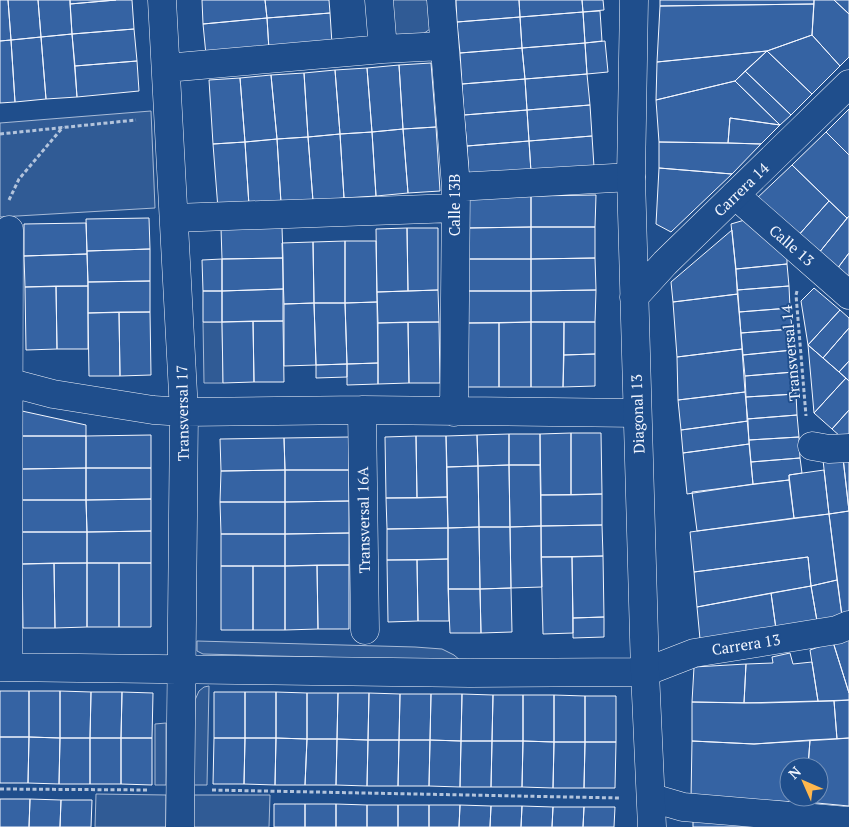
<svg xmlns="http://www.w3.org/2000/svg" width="849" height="827" font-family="'PT Serif',serif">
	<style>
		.built { fill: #305b95; stroke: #a8bbd7 }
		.building { fill: #3563a3; stroke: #f2f6ff }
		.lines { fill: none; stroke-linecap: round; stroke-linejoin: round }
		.minor-casing { stroke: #f2f6ff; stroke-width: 29 }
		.secondary-casing { stroke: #f2f6ff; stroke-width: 29 }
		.path { stroke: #b3c4dc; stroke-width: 3; stroke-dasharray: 4 2.5; stroke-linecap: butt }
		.minor { stroke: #1f4e8c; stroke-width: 28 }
		.secondary { stroke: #1f4e8c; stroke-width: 28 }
		.labels { text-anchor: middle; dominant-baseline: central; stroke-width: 4; stroke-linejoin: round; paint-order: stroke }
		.street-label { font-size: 15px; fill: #f2f6ff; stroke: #1f4e8c }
	</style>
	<rect width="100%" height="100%" fill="#1f4e8c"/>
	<path class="built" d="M390,0h39l1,29 -7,5 -29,1z
		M151,111l4,97 -155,9v-94z
		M203,322h19l1,61h-19z
		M197,641l218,6 27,2 12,6 7,6 -258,-7 -6,-3z
		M209,686l-2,99h-14l2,-85 4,-9 5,-4z
		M166,723v62h-11v-61z
		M96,794l70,1v32h-71z
		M194,795h76l-1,32h-76z"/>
	<path class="building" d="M0,0h8l3,40 -11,1z
		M8,0h30l3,37 -30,3z
		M38,0h32l2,34 -31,3z
		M70,0h46l-46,4z
		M116,0h16l2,29 -62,5 -2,-30z
		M202,0h63l2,18 -64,6z
		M265,0h64l1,13 -63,5z
		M456,0h63l1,17 -63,5z
		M519,0h63l1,12 -63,5z
		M582,0h21l1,10 -21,2z
		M660,0h154v4l-154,2z
		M814,0h20l15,14v43l-9,9 -28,-31z
		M834,0h15v14z
		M814,4l-2,31 -45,16 -110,11 3,-56z
		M600,11l2,30 -17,2 -2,-31z
		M583,12l2,31 -63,5 -2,-31z
		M330,13l2,31 -63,6 -2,-32z
		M520,17l2,31 -62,5 -3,-31z
		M267,18l2,32 -63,5 -3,-31z
		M134,29l3,32 -62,5 -3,-32z
		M72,34l5,63 -31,2 -5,-62z
		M812,35l28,31 -28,28 -45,-43z
		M41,37l5,62 -31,3 -4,-62z
		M11,40l4,62 -15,1v-62z
		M605,41l3,31 -21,2 -2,-31z
		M585,43l2,31 -62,5 -3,-31z
		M522,48l3,31 -63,5 -2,-31z
		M767,51l45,43 -21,21 -46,-44z
		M767,51l-32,30 -79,19 1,-38z
		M137,61l2,30 -62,6 -2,-31z
		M431,63l5,64 -33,2 -4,-64z
		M399,65l4,64 -31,3 -5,-64z
		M367,68l5,64 -32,2 -5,-64z
		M335,70l5,64 -32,3 -4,-64z
		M745,71l46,44 -11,10 -45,-44z
		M304,73l4,64 -31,2 -6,-64z
		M587,74l3,31 -63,5 -2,-31z
		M271,75l6,64 -32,3 -5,-64z
		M240,78l5,64 -32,2 -4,-64z
		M525,79l2,31 -63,5 -2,-31z
		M735,81l45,44 -50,-7 -2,25 -69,-1 -3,-42z
		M590,105l2,31 -63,5 -2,-31z
		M849,109v46l-23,-23z
		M527,110l2,31 -62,5 -3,-31z
		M730,118l50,7 -19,19 -33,-1z
		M436,127l4,64 -32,2 -5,-64z
		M403,129l5,64 -32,3 -4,-64z
		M372,132l4,64 -32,2 -4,-64z
		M826,132l23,23v61l-2,2 -55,-53z
		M340,134l4,64 -31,3 -5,-64z
		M592,136l2,31 -63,5 -2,-31z
		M308,137l5,64 -32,2 -4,-64z
		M277,139l4,64 -32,3 -4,-64z
		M529,141l2,31 -62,5 -2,-31z
		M245,142l4,64 -31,3 -5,-65z
		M659,142l69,1 33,1 -29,30 -73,-6z
		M792,165l37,36 -32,36 -42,-37z
		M659,168l73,6 -61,58 -15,-8z
		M596,195l-1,32h-64v-31z
		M467,196h64v31l-64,1z
		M829,201l18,17 -29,36 -21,-17z
		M849,216v37l-12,16 -19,-15z
		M149,218l1,31 -63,2 -1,-32z
		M748,219l39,34v11l-51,5 -5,-45z
		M86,223l1,31 -63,2v-32z
		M282,227l1,31 -61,1 -1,-31z
		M531,227v32h-64v-31z
		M531,227h64v31l-64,1z
		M407,228h31v62l-30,1z
		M407,228l1,63 -31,1 -1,-63z
		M732,230l6,64 -65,8 -2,-20z
		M345,241v62h-31l-1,-61z
		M345,241h31l1,61 -32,1z
		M313,242l1,61 -30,1 -2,-61z
		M150,249v32l-62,1 -1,-31z
		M849,253v26l-12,-10z
		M87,254l1,32 -63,1 -1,-31z
		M283,258v31l-61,2v-32z
		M595,258l1,32 -65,1v-32z
		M222,259v32h-19l-1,-31z
		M467,259h64v32h-64z
		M787,264l2,22 -52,4 -1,-21z
		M150,281v31l-62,1v-31z
		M56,286h32v63h-31z
		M56,286l1,63 -31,1 -1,-63z
		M789,286l1,22 -51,4 -2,-22z
		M814,288l26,22 -32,35 -7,-44z
		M283,289v32l-61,1v-31z
		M438,290l1,32 -61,1 -1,-31z
		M596,290l-1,32h-64v-31z
		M203,291h19v31h-19z
		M467,291h64v31l-64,1z
		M738,294l4,55 -65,8 -4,-55z
		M377,302l1,61 -31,1 -2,-61z
		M314,303h31l2,61 -31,1z
		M314,303l2,62 -32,1v-62z
		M790,308l2,21 -51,4 -2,-21z
		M840,310l9,8v10l-26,30 -15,-13z
		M119,312h31l1,63 -31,1z
		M119,312l1,64h-31l-1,-63z
		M253,321h30l1,61h-30z
		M253,321l1,61 -31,1 -1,-61z
		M408,322h31l1,61h-31z
		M408,322l1,61 -31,1v-61z
		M531,322v65h-32v-64z
		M531,322h33l-1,65h-32z
		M564,322h31v32l-31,1z
		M467,323h32v64h-32z
		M849,328v33l-10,11 -16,-14z
		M792,329l1,21 -50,5 -2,-22z
		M808,345l38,33 -32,35z
		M742,349l3,43 -67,8 -1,-43z
		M793,350l1,22 -49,4 -2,-21z
		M595,354v32l-32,1 1,-32z
		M849,361v20l-10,-9z
		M378,363v21l-31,1v-21z
		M347,364v13l-31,1v-13z
		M794,372l2,22 -50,3 -1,-21z
		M846,378l3,3v29l-17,19 -18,-16z
		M745,392l3,29 -67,9 -3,-30z
		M796,394l1,21 -50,4 -1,-22z
		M849,410v27h-8l-9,-8z
		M22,411l64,14v11h-64z
		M797,415l2,22 -50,3 -2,-21z
		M748,421l1,23 -66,9 -2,-23z
		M571,433h30l1,61 -31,1z
		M571,433v62h-30l-1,-61z
		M509,434v31l-31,1 -1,-31z
		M509,434h31v31h-31z
		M151,435v33h-65v-32z
		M477,435l1,31 -31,1 -1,-31z
		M22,436h64v32l-64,1z
		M416,436l1,62h-31l-1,-61z
		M416,436h30l1,61 -30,1z
		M349,437v33h-64l-1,-32z
		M799,437l1,21 -49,4 -2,-22z
		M284,438l1,32 -64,1 -1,-32z
		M749,444l4,40 -66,10 -4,-41z
		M849,457v54l-6,-53z
		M800,458l2,15 -13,2v5l-36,4 -2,-22z
		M843,458l6,53 -20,3 -6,-54z
		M509,465h31l1,61 -31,1z
		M509,465l1,62h-31l-1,-61z
		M478,466l1,61 -31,1 -1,-61z
		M86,468h65v31l-65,1z
		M86,468v32h-64v-31z
		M285,470h64v31l-64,1z
		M285,470v32h-65l1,-31z
		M824,470l5,44 -35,4 -5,-43z
		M789,480l5,38 -97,13 -5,-39z
		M602,494v31l-61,1v-31z
		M447,497l1,31 -61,1 -1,-31z
		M151,499v32l-64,1 -1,-32z
		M22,500h64l1,32h-65z
		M349,501v32l-64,1v-32z
		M220,502h65v32h-64z
		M849,511v103l-7,2 -13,-102z
		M829,514l8,66 -26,6 -3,-29 -114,15 -4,-40z
		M602,525l1,31 -62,1v-31z
		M541,526l1,61 -31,1 -1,-61z
		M479,527h31l1,61 -31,1z
		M479,527l1,62h-32v-61z
		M448,528v31l-61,1v-31z
		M151,531v32h-64v-31z
		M22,532h65v31l-65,1z
		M349,533v32l-64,1v-32z
		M221,534h64v32h-64z
		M603,556l1,61 -31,1 -1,-61z
		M541,557h31l1,76 -30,1z
		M808,557l3,29 -114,21 -3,-35z
		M448,559l1,62h-31l-1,-61z
		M387,560h30l1,61 -30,1z
		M54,563h33v64l-32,1z
		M54,563l1,65h-32l-1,-64z
		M87,563h32v64h-32z
		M119,563h32v64h-32z
		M317,565h32v64h-31z
		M317,565l1,64 -33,1v-64z
		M221,566h32v64h-32z
		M253,566h32v64h-32z
		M837,580l5,36 -25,5 -6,-35z
		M811,586l6,35 -41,8 -5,-36z
		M511,588l1,44 -31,1 -1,-44z
		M448,589h32l1,44h-31z
		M771,593l5,36 -76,10 -3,-32z
		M604,617v20l-31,1v-20z
		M849,638v55l-16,-51z
		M833,642l16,51v7l-31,1 -8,-51z
		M790,653l3,11 19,-2 6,39 -74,2 2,-39 27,-1 -1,-6z
		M746,664l-2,39 -52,-1 2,-35z
		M0,691h29v46h-29z
		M29,691h31v47l-31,-1z
		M60,691l31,1 -1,46h-30z
		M91,692h31l-1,46h-31z
		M122,692l31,1 -1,45h-31z
		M214,692h31v46h-31z
		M245,692h31v46h-31z
		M276,692l31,1v46l-31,-1z
		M307,693h31l-1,46h-30z
		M338,693h31l-1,47 -31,-1z
		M369,693l31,1 -1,46h-31z
		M400,694h31l-1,46h-31z
		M431,694h31l-1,47 -31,-1z
		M462,694l31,1 -1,46h-31z
		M493,695h30v46h-31z
		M523,695h31v47l-31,-1z
		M554,695l31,1v46h-31z
		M585,696h31v46h-31z
		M849,700v38l-12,1 -3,-38z
		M834,701l3,38 -83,5 -62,-3v-39l69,1z
		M0,737h29l-1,46h-28z
		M29,737l31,1 -1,46 -31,-1z
		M60,738h30v46h-31z
		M90,738h31v46h-31z
		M121,738h31v47l-31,-1z
		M214,738h31l-1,46h-31z
		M245,738h31l-1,47 -31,-1z
		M276,738l31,1 -2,46h-30z
		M849,738v68l-43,-4 1,-5h12v-30h-11l2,-27z
		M307,739h30l-1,46h-31z
		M337,739l31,1 -1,46 -31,-1z
		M368,740h31l-1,46h-31z
		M399,740h31l-1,46h-31z
		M430,740l31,1 -1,46 -31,-1z
		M810,740l-2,27h-19v30h18l-1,5 -115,-3 1,-58 62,3z
		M461,741h31l-1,46h-31z
		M492,741h31l-1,46h-31z
		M523,741l31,1 -1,46 -31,-1z
		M554,742h31l-1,46h-31z
		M585,742h31l-1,46h-31z
		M0,799h30l-1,28h-29z
		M30,799l31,1 -1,27h-31z
		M61,800h31l-1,27h-31z
		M274,804h31v23h-31z
		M305,804h31v23h-31z
		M336,804l31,1v22h-31z
		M367,805h31v22h-31z
		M398,805h31v22h-31z
		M429,805h31l-1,22h-30z
		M460,805l31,1 -1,21h-31z
		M491,806h31l-1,21h-31z
		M522,806l31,1 -1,20h-31z
		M553,807h31l-1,20h-31z
		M584,807h31l-1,20h-31z
		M693,814l62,1v12h-62z"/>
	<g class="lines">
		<defs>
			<path id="minor" d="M162,0l22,412 -4,415
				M379,0l4,49
				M441,0l15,187 -2,225
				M166,68l217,-19 60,-3
				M456,187l175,-10
				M735,195l114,100
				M174,218l281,-10
				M0,380l53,14 100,16 31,2 178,-2 275,3
				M362,410l3,220
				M812,446l17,3 20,-1
				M0,667l470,6 175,-1 49,-19 143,-23 12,-5
				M8,667l1,-437
				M652,798l31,9 166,14"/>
			<path id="secondary" d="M634,0l-3,177 14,495 7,155
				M634,297l31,-34 184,-179"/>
		</defs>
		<use href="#minor" class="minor-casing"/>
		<use href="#secondary" class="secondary-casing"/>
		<path class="path" d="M0,134l136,-14
			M9,200l10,-21 44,-52
			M797,291l-1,4 10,121
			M0,789l149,1
			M212,790l407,8"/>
		<use href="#minor" class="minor"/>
		<use href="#secondary" class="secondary"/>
	</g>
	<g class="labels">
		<g class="street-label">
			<text transform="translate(741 189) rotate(-44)">Carrera 14</text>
			<text transform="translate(454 205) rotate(-90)">Calle 13B</text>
			<text transform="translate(792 245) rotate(41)">Calle 13</text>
			<text transform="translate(790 353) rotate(-95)">Transversal 14</text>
			<text transform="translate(182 413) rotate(-91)">Transversal 17</text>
			<text transform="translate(637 414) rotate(-92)">Diagonal 13</text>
			<text transform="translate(363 520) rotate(-91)">Transversal 16A</text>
			<text transform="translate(746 644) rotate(-9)">Carrera 13</text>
		</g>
	</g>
	<g transform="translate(804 782) rotate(315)"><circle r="24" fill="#1f4e8c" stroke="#7391ba"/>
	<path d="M0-4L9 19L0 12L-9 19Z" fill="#ffb74d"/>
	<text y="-8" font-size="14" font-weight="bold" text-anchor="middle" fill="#f2f6ff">N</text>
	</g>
</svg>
